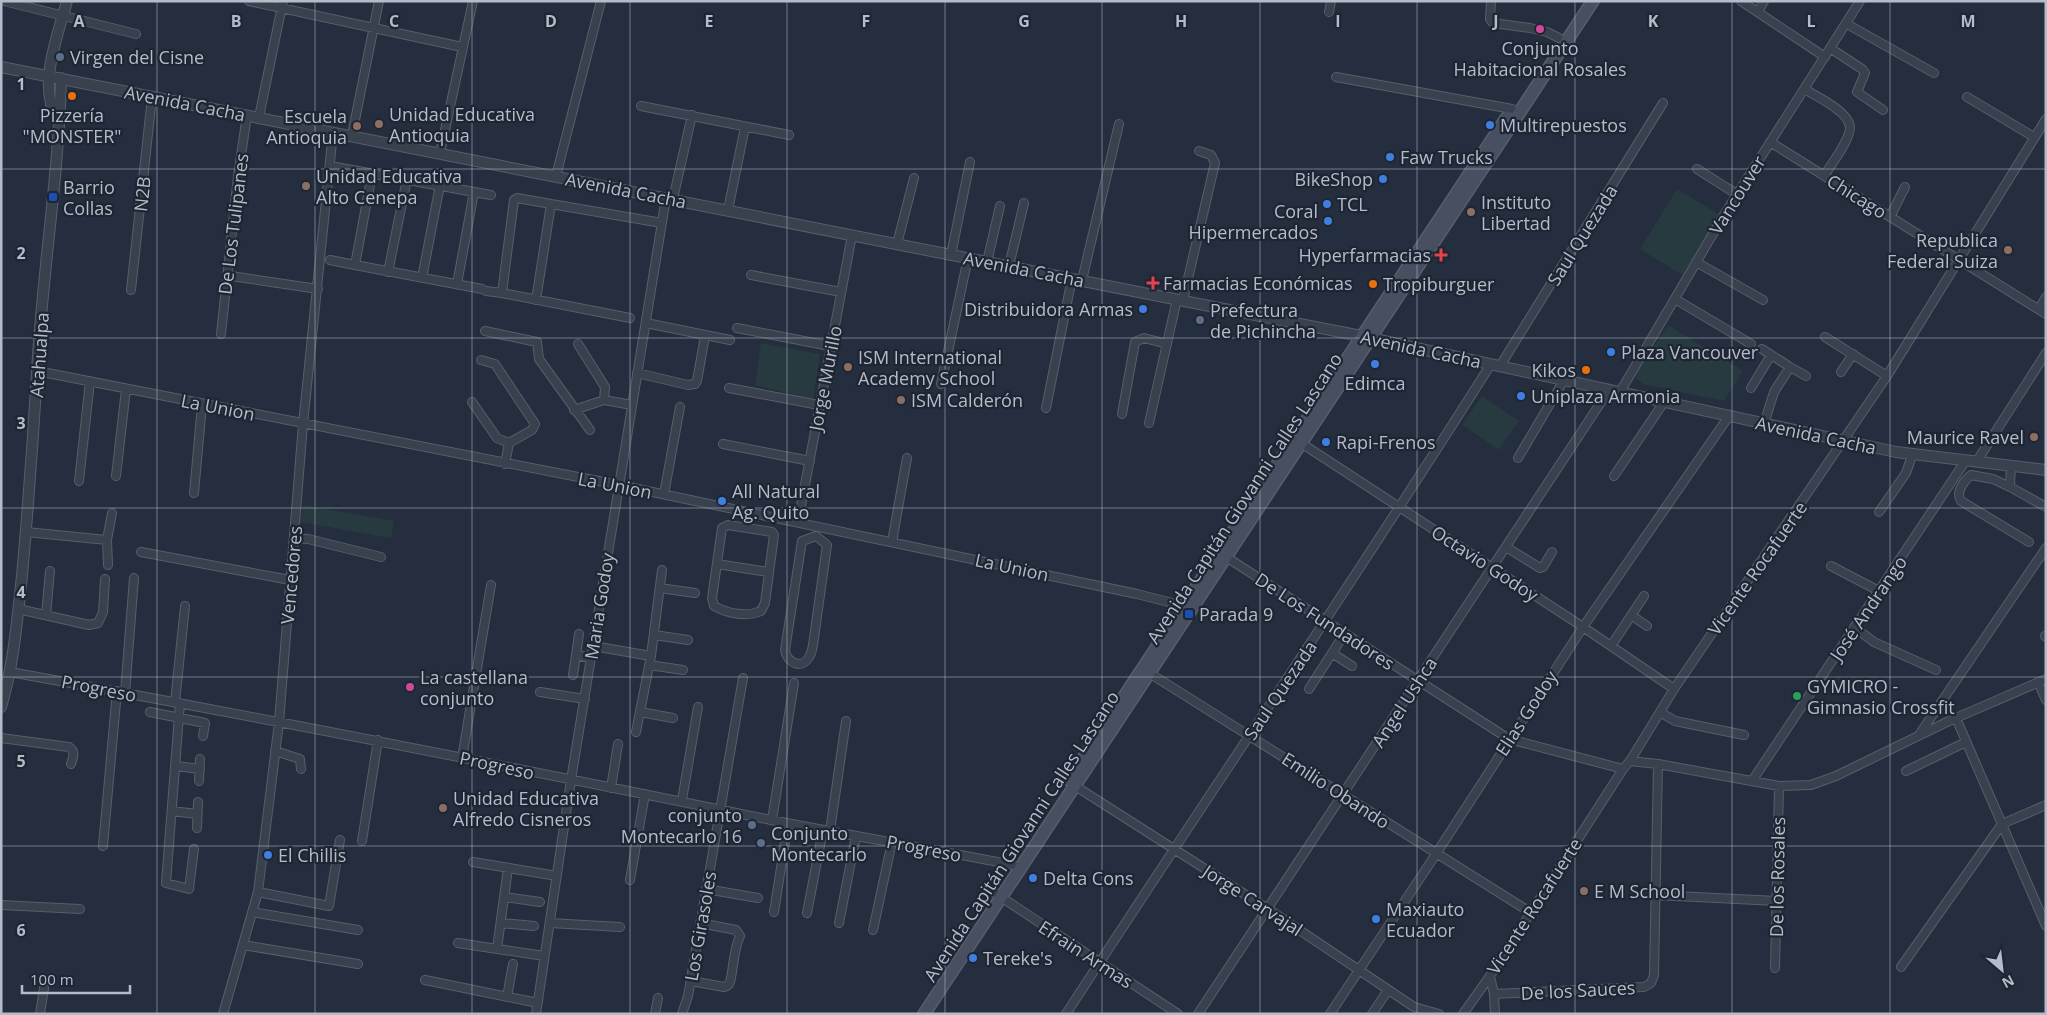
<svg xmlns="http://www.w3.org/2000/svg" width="2047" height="1015" font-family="'Open Sans',sans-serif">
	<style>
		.green { fill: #273a3f }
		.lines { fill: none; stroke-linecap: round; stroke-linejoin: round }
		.minor-casing { stroke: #575e6c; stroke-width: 10 }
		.tertiary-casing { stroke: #575e6c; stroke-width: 12 }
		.secondary-casing { stroke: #575e6c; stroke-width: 14 }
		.minor { stroke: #39404e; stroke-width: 8 }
		.tertiary { stroke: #39404e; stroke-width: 10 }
		.secondary { stroke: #474f61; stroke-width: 11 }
		.grid { fill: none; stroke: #b5bbc9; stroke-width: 1; stroke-opacity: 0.55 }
		.hotel-dot { fill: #d1479c; stroke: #1e2533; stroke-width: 2 }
		.service-dot { fill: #5c6f8a; stroke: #1e2533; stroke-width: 2 }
		.food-dot { fill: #e8710a; stroke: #1e2533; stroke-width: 2 }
		.education-dot { fill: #8d6e63; stroke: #1e2533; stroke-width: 2 }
		.shop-dot { fill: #3f7fe0; stroke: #1e2533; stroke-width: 2 }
		.transit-dot { fill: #1a4fb4; stroke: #1e2533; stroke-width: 2 }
		.health-dot { fill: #e0444e; stroke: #1e2533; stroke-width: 2 }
		.leisure-dot { fill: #2e9e5b; stroke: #1e2533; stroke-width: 2 }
		.labels { text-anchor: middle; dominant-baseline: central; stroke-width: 4.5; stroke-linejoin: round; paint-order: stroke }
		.poi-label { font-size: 18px; fill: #b5bbc9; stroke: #1e2533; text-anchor: start }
		.street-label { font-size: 18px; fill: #b5bbc9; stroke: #1e2533 }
		.grid-label { font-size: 16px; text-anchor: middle; font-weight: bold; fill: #b5bbc9; stroke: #1e2533; stroke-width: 4.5; stroke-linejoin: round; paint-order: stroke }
	</style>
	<rect width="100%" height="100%" fill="#252e3e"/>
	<path class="green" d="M1677,189l43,26 -38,60 -42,-26z
		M1668,325l75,46 -19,30 -81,-17 -6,-5 -1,-4 3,-6z
		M761,343l59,11 -7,46 -58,-15z
		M1482,396l37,25 -20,29 -37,-25z
		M303,505l91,16 -3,17 -91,-16z"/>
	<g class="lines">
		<defs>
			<path id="minor" d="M4,1l132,33
				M249,1l213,46
				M1491,1l-1,18 3,4 37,5 17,4 12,6
				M1741,1l84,56
				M1329,12l2,-11
				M1758,12l6,-11
				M1847,24l87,49
				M1830,48l32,21 3,4 -8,19 26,18
				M1336,77l176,32
				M1804,89c12,7 46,23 46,39 -1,14 -19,36 -26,48
				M1967,97l67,40
				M641,106l148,29
				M259,117l24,-116
				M352,135l27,-134
				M1770,142l276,172
				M440,153l33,-152
				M330,166l161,29
				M1697,169l41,26
				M372,174l-17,91 127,24
				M556,176l45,-175
				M673,199l19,-84
				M551,204l-34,-6 -3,2 -12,93 128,25
				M728,210l17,-83
				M1890,217l15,-30
				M897,244l17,-66
				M951,255l19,-93
				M330,260l25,5
				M987,262l13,-56
				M1696,262l67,38
				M1009,266l15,-63
				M388,272l19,-93
				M751,275l90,17
				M231,276l87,13
				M422,278l18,-93
				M1082,280l37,-156
				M457,284l17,-92
				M131,290l21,-193
				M486,291l16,2
				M1675,299l76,45
				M536,300l15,-96 111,19
				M1183,300l32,-137 -4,-8 -12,-4
				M2039,309l7,-12
				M646,323l84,17
				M737,328l93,18
				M485,331l52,11 2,17 51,71
				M221,334l17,-158 9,-61
				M1825,337l62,39
				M578,344l27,43 -1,13
				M1762,349l28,18 -16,25 -10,32
				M481,360l14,4 40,60 -3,6 -23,13 -4,21
				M1500,366l163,-263
				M1790,367l16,9
				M37,371l582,114 518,109 51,13
				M1841,372l12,-18
				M637,373l51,12 7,-1 2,-3 8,-45
				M941,384l27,-126
				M729,388l90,17
				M1751,388l20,-33
				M1620,392l104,-177 136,-214
				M472,402l25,36 12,5
				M1046,408l26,-130
				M574,410l30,-10 28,5
				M1122,414l13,-72 9,-4 23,6
				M1149,423l28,-124
				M1298,441l285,186 91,62
				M723,444l87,17
				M1518,458l46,-78
				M1977,461l69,-108
				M2011,465l-1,22 -17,-8 -22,-4c-7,6 -16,17 -10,26l68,41
				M116,476l10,-87
				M1614,476l50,-74
				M79,481l11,-100
				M2010,487l36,20
				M194,493l8,-88
				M664,494l16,-87
				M1879,512l27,-39 7,-20
				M798,522l54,-287
				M728,525l44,7 2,3 -9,68 -4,8c-14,6 -33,3 -47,-5l-2,-8 10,-70z
				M26,532l81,8
				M816,536l11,9 -14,100c-1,4 -1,8 -4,12 -7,13 -22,6 -24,-7l17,-109z
				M294,538l14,1 73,18
				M892,542l15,-84
				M1506,547l34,21 3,-1 9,-15
				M141,552l149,28
				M1223,555l286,184 114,30
				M717,564l51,8
				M108,565l-1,-25 5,-27
				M1831,566l48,25
				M660,588l35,5
				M18,609l71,16 9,-2 5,-11 2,-33
				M46,615l4,-44
				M1631,615l16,11
				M1854,627l20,15 62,28
				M579,634l-3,21 15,3
				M654,635l34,5
				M2045,636l1,1
				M593,646l58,10
				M1611,646l33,-50
				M1332,653l20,13
				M649,665l34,5
				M1146,671l384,241
				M10,672c254,46 508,96 761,148 81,16 162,29 242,45
				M573,675l3,-20
				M2038,682l8,18
				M1309,689l36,-56
				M540,692l45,7
				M125,693l9,-115
				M175,702l10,-96
				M180,703l-14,180 23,6 5,-40
				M150,712l55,11 -2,13
				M640,712l33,6
				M1660,712l15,9 69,14
				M1956,718l90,208
				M636,732l15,-76 11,-86
				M1919,735l127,-187
				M1,738l68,9c7,4 4,11 2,17
				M275,751l25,8 1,10
				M462,758l29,-173
				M1630,761l28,3 121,22 32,-1 25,-9 113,-55 97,-42
				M176,766l24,3
				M1906,771l60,-29
				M199,781l1,-22
				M1752,781l214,-321
				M1072,784l196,125 146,98 25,7
				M611,788l7,-44
				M682,800l16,-93
				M172,811l25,3
				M772,820l22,-137
				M197,828l1,-26
				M830,831l16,-110
				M362,841l16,-101
				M103,846l14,-155
				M473,862l84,14
				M630,880l15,-86
				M706,889l52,9
				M258,892l71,14 11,-66
				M995,893l183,121
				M1655,895l122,6
				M505,897l35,5
				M1,905l79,4
				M252,912l106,18
				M774,912l14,-89
				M807,913l16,-83
				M501,923l33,3
				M550,923l70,4
				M839,923l17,-87
				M873,930l19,-88
				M458,943l86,13
				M243,945l115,19
				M497,949l11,-81
				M1901,967l101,-143 44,-19
				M1775,968l4,-182
				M1490,976l4,18 1,20
				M425,980l113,23
				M691,981l33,6c3,-1 5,-1 6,-5 4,-15 3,-31 10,-46l-4,-6 -36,-7
				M1494,994l150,-7 7,-4 3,-8 4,-211
				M507,997l6,-33
				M40,1014l4,-26
				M223,1014l35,-122 21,-170 24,-298 30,-292
				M536,1014l35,-234 95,-582
				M655,1014l3,-16
				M682,1014l6,-18 55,-318
				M1066,1014c141,-217 287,-431 425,-650
				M1198,1014l411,-624
				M1330,1014l106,-160 147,-227 146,-211
				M1372,1014l16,-24
				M1463,1014l27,-38 133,-207 7,-8 44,-72 213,-313 159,-257"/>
			<path id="tertiary" d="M1,67l1360,269 535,116 150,18
				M58,121c-21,-35 -1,-83 9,-120
				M1,707c13,-43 16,-87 21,-131 6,-68 11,-136 15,-204 5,-98 22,-196 24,-294"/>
			<path id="secondary" d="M1069,780l438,-663
				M924,1014l669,-1013"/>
		</defs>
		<use href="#minor" class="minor-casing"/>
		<use href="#tertiary" class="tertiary-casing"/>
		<use href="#secondary" class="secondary-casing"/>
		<use href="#minor" class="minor"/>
		<use href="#tertiary" class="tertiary"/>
		<use href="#secondary" class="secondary"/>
	</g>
	<path class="grid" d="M157,1v1013M315,1v1013M472,1v1013M630,1v1013M787,1v1013M945,1v1013M1102,1v1013M1260,1v1013M1417,1v1013M1575,1v1013M1732,1v1013M1890,1v1013M1,169h2045M1,338h2045M1,508h2045M1,677h2045M1,846h2045"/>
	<g class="hotel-dot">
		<circle cx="1540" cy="29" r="5"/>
		<circle cx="410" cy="687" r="5"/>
	</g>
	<g class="service-dot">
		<circle cx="60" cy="57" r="5"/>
		<circle cx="1200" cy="320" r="5"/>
		<circle cx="752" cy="825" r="5"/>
		<circle cx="761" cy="843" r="5"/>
	</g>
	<g class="food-dot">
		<circle cx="72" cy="96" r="5"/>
		<circle cx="1373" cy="284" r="5"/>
		<circle cx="1586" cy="370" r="5"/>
	</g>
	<g class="education-dot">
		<circle cx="379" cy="124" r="5"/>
		<circle cx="357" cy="126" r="5"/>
		<circle cx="306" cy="186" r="5"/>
		<circle cx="1471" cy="212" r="5"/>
		<circle cx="2008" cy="250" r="5"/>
		<circle cx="848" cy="367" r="5"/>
		<circle cx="901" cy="400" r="5"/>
		<circle cx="2034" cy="437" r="5"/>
		<circle cx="443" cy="808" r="5"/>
		<circle cx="1584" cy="891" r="5"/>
	</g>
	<g class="shop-dot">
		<circle cx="1490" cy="125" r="5"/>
		<circle cx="1390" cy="157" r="5"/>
		<circle cx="1383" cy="179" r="5"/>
		<circle cx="1327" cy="204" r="5"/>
		<circle cx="1328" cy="221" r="5"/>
		<circle cx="1143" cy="309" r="5"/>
		<circle cx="1611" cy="352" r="5"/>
		<circle cx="1375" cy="364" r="5"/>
		<circle cx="1521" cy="396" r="5"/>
		<circle cx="1326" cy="442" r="5"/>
		<circle cx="722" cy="501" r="5"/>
		<circle cx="268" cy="855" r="5"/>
		<circle cx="1033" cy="878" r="5"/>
		<circle cx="1376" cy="919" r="5"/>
		<circle cx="973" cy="958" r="5"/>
	</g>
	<g class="transit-dot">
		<rect x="48" y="192" width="10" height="10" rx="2.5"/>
		<rect x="1184" y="609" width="10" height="10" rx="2.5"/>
	</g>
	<g class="health-dot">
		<path d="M1438.5 247.5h5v5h5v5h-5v5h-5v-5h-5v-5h5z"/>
		<path d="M1150.5 275.5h5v5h5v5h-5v5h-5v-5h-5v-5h5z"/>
	</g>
	<circle class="leisure-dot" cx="1797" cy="696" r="5"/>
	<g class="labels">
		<g class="poi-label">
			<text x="1540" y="48" text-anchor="middle">Conjunto<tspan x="1540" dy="21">Habitacional Rosales</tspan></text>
			<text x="70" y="57">Virgen del Cisne</text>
			<text x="389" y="114">Unidad Educativa<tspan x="389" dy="21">Antioquia</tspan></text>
			<text x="72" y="115" text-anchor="middle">Pizzería<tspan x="72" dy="21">"MONSTER"</tspan></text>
			<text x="347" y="116" text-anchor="end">Escuela<tspan x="347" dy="21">Antioquia</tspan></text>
			<text x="1500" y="125">Multirepuestos</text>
			<text x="1400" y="157">Faw Trucks</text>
			<text x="316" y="176">Unidad Educativa<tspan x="316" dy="21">Alto Cenepa</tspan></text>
			<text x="1373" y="179" text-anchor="end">BikeShop</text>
			<text x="63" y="187">Barrio<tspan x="63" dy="21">Collas</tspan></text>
			<text x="1481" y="202">Instituto<tspan x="1481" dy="21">Libertad</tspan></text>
			<text x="1337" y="204">TCL</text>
			<text x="1318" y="211" text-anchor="end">Coral<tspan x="1318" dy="21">Hipermercados</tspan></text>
			<text x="1998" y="240" text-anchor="end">Republica<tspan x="1998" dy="21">Federal Suiza</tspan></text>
			<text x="1431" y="255" text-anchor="end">Hyperfarmacias</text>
			<text x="1163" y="283">Farmacias Económicas</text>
			<text x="1383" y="284">Tropiburguer</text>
			<text x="1133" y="309" text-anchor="end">Distribuidora Armas</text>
			<text x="1210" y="310">Prefectura<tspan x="1210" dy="21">de Pichincha</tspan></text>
			<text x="1621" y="352">Plaza Vancouver</text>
			<text x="858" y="357">ISM International<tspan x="858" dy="21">Academy School</tspan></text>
			<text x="1576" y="370" text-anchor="end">Kikos</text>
			<text x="1375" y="383" text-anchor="middle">Edimca</text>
			<text x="1531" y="396">Uniplaza Armonia</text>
			<text x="911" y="400">ISM Calderón</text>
			<text x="2024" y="437" text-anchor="end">Maurice Ravel</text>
			<text x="1336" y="442">Rapi-Frenos</text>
			<text x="732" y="491">All Natural<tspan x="732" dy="21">Ag. Quito</tspan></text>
			<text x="1199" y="614">Parada 9</text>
			<text x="420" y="677">La castellana<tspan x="420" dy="21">conjunto</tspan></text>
			<text x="1807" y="686">GYMICRO -<tspan x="1807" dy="21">Gimnasio Crossfit</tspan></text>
			<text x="453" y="798">Unidad Educativa<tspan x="453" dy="21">Alfredo Cisneros</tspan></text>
			<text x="742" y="815" text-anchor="end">conjunto<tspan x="742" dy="21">Montecarlo 16</tspan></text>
			<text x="771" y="833">Conjunto<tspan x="771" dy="21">Montecarlo</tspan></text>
			<text x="278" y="855">El Chillis</text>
			<text x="1043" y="878">Delta Cons</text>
			<text x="1594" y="891">E M School</text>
			<text x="1386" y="909">Maxiauto<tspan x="1386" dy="21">Ecuador</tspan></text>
			<text x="983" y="958">Tereke's</text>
		</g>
		<g class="street-label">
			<text transform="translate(185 103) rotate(11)">Avenida Cacha</text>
			<text transform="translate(626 190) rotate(11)">Avenida Cacha</text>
			<text transform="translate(142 194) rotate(-84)">N2B</text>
			<text transform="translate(1737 195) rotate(-58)">Vancouver</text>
			<text transform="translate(1857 196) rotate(32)">Chicago</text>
			<text transform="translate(233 224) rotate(-83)">De Los Tulipanes</text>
			<text transform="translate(1582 235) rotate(-58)">Saul Quezada</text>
			<text transform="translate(1024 269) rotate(11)">Avenida Cacha</text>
			<text transform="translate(1421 349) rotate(12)">Avenida Cacha</text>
			<text transform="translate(39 355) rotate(-86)">Atahualpa</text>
			<text transform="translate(825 378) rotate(-79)">Jorge Murillo</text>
			<text transform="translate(218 407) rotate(11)">La Union</text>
			<text transform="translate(1816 435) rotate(12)">Avenida Cacha</text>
			<text transform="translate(615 485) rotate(11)">La Union</text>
			<text transform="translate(1244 498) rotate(-57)">Avenida Capitán Giovanni Calles Lascano</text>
			<text transform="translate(1485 563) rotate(33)">Octavio Godoy</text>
			<text transform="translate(1012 567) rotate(12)">La Union</text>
			<text transform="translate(1757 568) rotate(-55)">Vicente Rocafuerte</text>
			<text transform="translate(291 575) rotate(-85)">Vencedores</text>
			<text transform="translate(599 606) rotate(-81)">Maria Godoy</text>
			<text transform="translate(1868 608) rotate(-56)">José Andrango</text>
			<text transform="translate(1325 621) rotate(33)">De Los Fundadores</text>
			<text transform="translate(99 688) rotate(11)">Progreso</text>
			<text transform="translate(1280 690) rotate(-56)">Saul Quezada</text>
			<text transform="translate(1404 702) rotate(-57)">Angel Ushca</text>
			<text transform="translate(1526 713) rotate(-57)">Elias Godoy</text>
			<text transform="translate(497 765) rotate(12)">Progreso</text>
			<text transform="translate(1336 790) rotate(33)">Emilio Obando</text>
			<text transform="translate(1021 836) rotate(-57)">Avenida Capitán Giovanni Calles Lascano</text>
			<text transform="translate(924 848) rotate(11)">Progreso</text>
			<text transform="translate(1777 877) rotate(-89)">De los Rosales</text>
			<text transform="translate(1253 900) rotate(33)">Jorge Carvajal</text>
			<text transform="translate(1534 906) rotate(-57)">Vicente Rocafuerte</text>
			<text transform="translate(700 926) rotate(-80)">Los Girasoles</text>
			<text transform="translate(1086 954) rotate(33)">Efrain Armas</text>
			<text transform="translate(1578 990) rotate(-3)">De los Sauces</text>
		</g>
	</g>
	<g class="grid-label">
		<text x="79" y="27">A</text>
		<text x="236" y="27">B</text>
		<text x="394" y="27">C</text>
		<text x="551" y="27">D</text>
		<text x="709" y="27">E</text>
		<text x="866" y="27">F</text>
		<text x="1024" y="27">G</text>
		<text x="1181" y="27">H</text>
		<text x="1338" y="27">I</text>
		<text x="1496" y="27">J</text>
		<text x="1653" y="27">K</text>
		<text x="1811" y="27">L</text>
		<text x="1968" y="27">M</text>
		<text x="21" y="90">1</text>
		<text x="21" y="259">2</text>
		<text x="21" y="429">3</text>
		<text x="21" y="598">4</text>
		<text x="21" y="767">5</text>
		<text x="21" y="936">6</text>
	</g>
	<rect width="2047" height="1015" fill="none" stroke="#b5bbc9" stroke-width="5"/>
	<g transform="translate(2002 970) rotate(152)" stroke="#1e2533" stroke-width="4" paint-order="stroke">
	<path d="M0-4L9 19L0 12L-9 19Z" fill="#b5bbc9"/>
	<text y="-8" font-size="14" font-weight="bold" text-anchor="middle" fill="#b5bbc9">N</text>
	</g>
	<path d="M22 985v8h108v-8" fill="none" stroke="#b5bbc9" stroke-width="2.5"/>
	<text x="30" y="985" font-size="15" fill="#b5bbc9" stroke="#1e2533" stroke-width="4" paint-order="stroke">100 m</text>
</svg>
